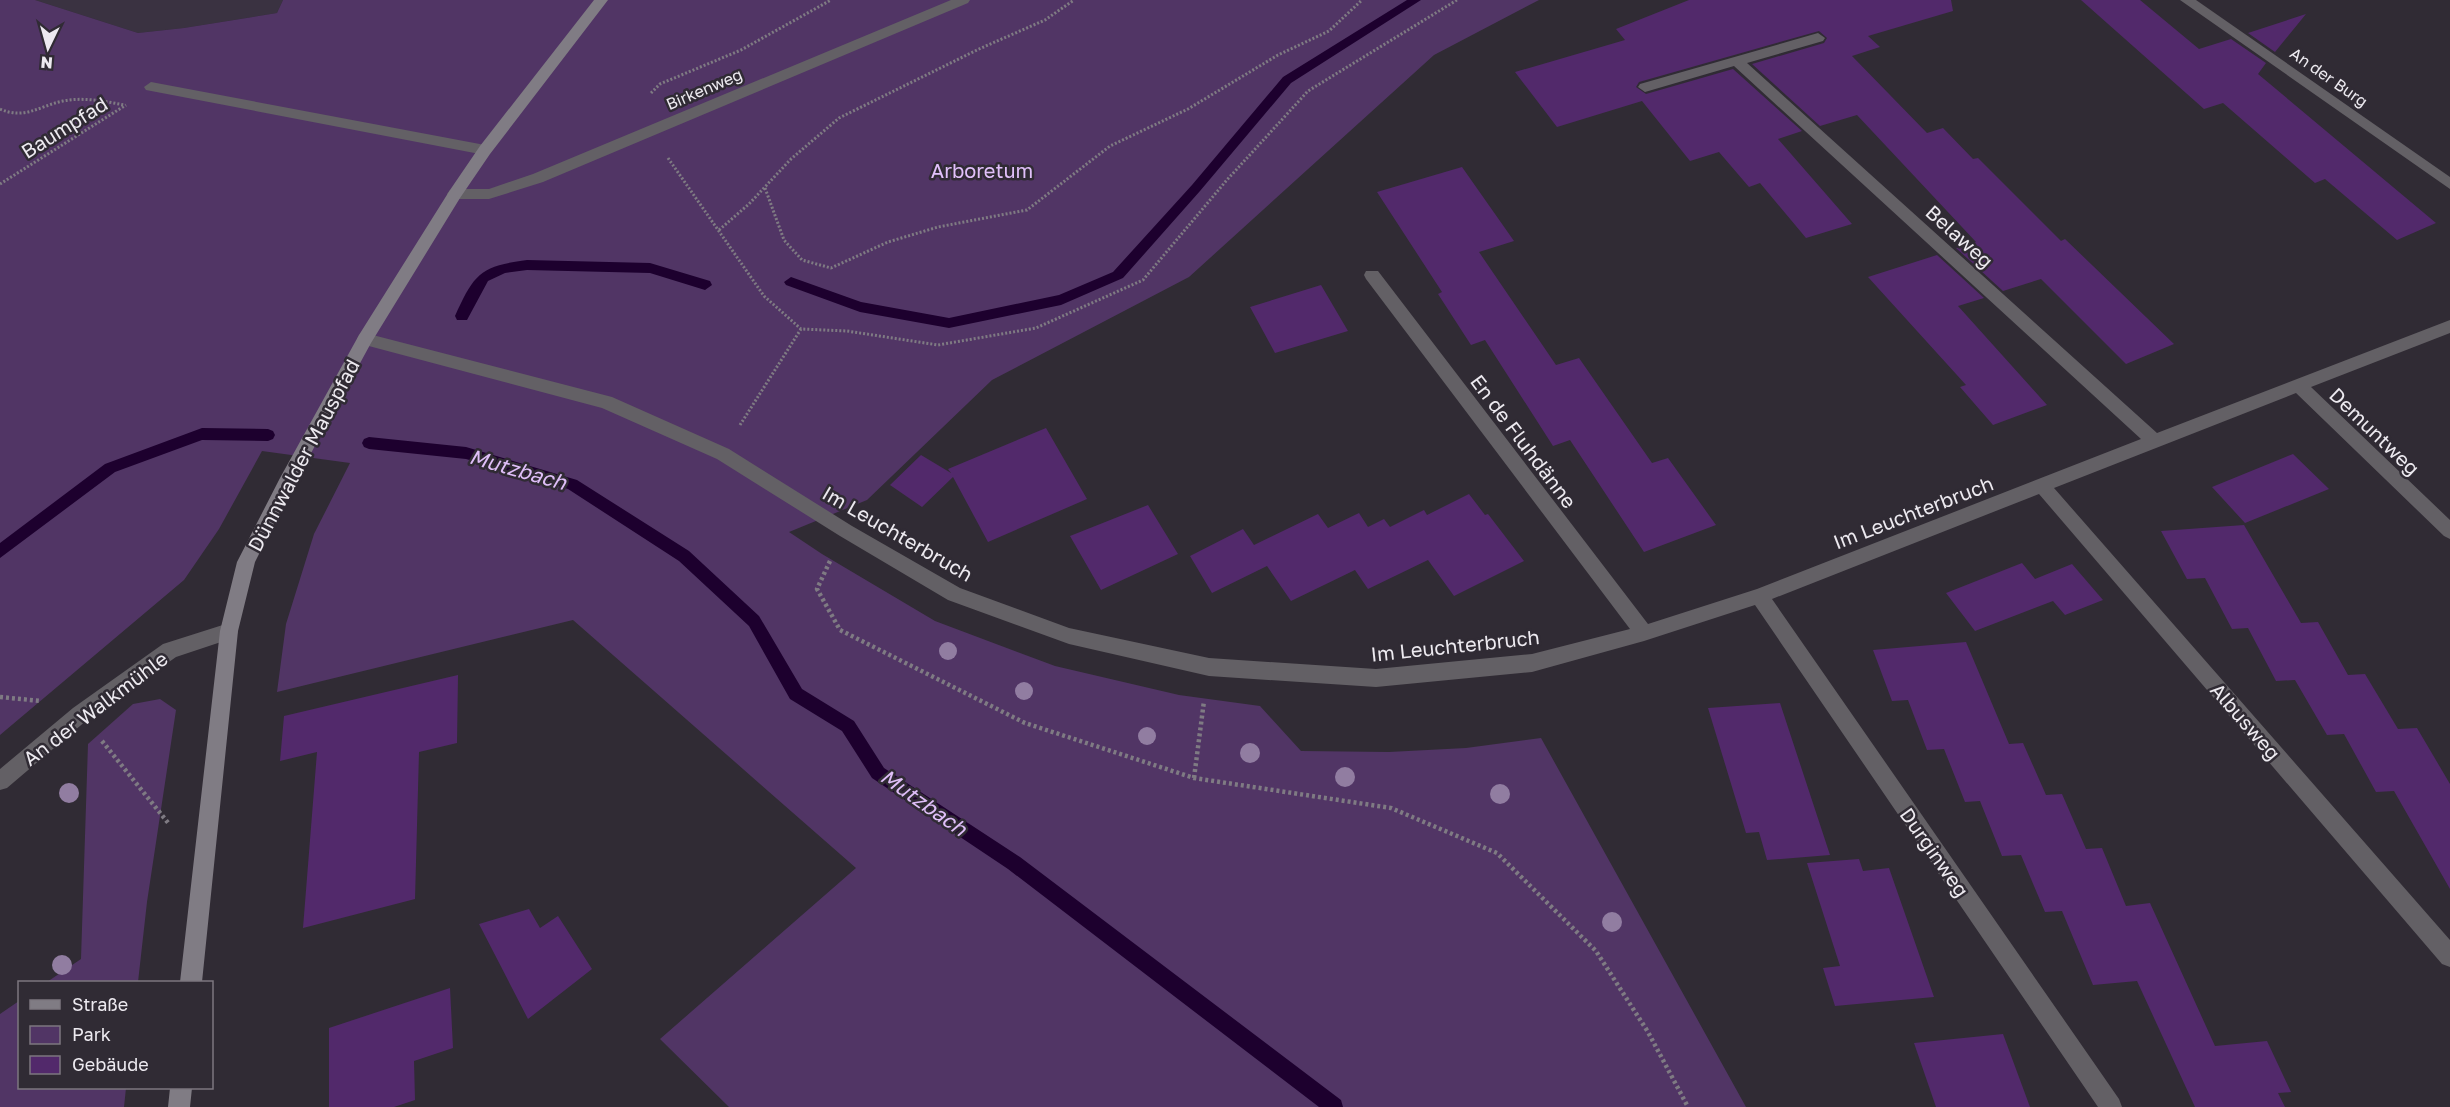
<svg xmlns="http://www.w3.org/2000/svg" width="2450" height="1107" font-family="'Golos Text',sans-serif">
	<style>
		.built { fill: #3a3241 }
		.green { fill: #513565 }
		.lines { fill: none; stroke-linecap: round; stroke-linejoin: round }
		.stream { fill: #1d002e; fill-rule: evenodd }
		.building { fill: #52296b }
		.path-far1 { stroke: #7f7b83; stroke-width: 3; stroke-dasharray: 2 2; stroke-linecap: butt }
		.path { stroke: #7f7b83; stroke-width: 4.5; stroke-dasharray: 3 3; stroke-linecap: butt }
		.lane { fill: #636065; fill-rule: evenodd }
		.street { fill: #636065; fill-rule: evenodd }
		.secondary { fill: #807c84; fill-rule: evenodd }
		.tree { fill: #917da1 }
		.labels { text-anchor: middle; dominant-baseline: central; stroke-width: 5; stroke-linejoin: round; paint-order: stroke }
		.far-street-label { font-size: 16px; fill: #edeaf0; stroke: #302b34 }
		.street-label { font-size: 20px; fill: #edeaf0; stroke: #302b34 }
		.park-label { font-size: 20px; fill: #e1c0fa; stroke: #302b34 }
		.water-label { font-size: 21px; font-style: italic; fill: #dfbef8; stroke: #302b34 }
	</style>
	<rect width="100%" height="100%" fill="#302b34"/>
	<path class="built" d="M35,0h248l-6,13 -93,15 -46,5z"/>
	<path class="green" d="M0,0h35l103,33 46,-5 93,-15 6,-13h1256l-105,55 -245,222 -197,103 -125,120 -78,32 33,22 113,67 120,45 124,29 81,11 41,45 88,1 77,-4 75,-10 205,369h-1017l-69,-68 196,-171 -283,-248 -296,72 9,-68 28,-90 36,-71 -88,-12 -43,78 -35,51 -184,155z
		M160,699l16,11 -29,192 -9,80h-91l34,-23 7,-215 45,-40z
		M19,1001l1,87h106l-2,19h-124v-93z"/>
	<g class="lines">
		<path class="stream" d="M1407,0h14l-130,83 -91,108 -77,87 -62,27 -112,23 -89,-16 -74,-27 -2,-3 7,-5 70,25 88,16 110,-23 54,-23 79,-87 91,-108z
			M527,260l123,3 60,18 2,4 -7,5 -55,-17 -123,-3 -22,3 -17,8 -21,39h-10l-2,-4c19,-42 25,-50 72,-56z
			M202,428l66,1 5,2 2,4 -2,4 -5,2 -66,-1 -87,32 -115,86v-15l105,-79z
			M369,437l97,10 111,33 112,71 70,65 43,73 52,32 30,47 136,89 321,243 2,7h-24l-311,-238 -136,-91 -30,-47 -52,-32 -41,-73 -70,-65 -111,-72 -102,-30 -97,-10 -5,-2 -2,-4 2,-4z"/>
	</g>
	<path class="building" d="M1689,0h262l2,11 -85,25 12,11 -28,9 75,77 16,-5 30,31 5,-1 83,83 4,-2 109,105 -48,20 -85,-85 -38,12 -47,-43 20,-6 -119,-127 -37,11 -68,-62 72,-21 3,-5 -8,-7 -180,51 -3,5 10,7 87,-25 69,62 -24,8 74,85 -46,14 -46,-55 -11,4 -30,-35 -29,9 -48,-60 -85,26 -42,-55 110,-32 -9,-11z
		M2081,0h59l59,49 32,-10 35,24 -8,11 178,149 -39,17 -72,-61 -10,4 -92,-80 -19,6z
		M2306,14l-31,38 -27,-19z
		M1462,167l52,74 -35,11 77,113 23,-7 73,105 16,-5 48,67 -72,27 -74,-112 -17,6 -68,-106 -14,5 -33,-51 4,-2 -65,-100z
		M1937,255l47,43 -26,8 89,99 -54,20 -33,-38 6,-2 -98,-108z
		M1321,285l27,46 -73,22 -25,-46z
		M1046,428l41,71 -99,43 -35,-65 -31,30 -32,-22 31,-30 30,18 -3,-4z
		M2293,454l36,35 -84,34 -33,-36z
		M1469,494l16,21 3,-1 36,47 -70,35 -26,-36 -60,29 -13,-19 -64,31 -24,-35 -55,27 -22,-37 53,-27 11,16 64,-31 10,14 31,-15 9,14 16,-8 6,8 34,-17 3,5z
		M1148,505l30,49 -77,36 -31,-54z
		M2244,525l57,98 17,-1 30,53 17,-1 33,55 19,-1 33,56v105l-56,-98 -18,1 -32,-58 -17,1 -32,-55 -19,1 -28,-53 -16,1 -27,-51 -18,1 -26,-48z
		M2022,563l13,16 37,-15 31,36 -38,15 -12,-14 -78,30 -29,-38z
		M1966,642l43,102 14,-1 23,52 16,-1 24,55 16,-1 24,58 24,-3 65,143 52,-5 24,51 -13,1 7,14h-90l-58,-126 -44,4 -31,-74 -17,1 -24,-57 -19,1 -22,-55 -15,1 -21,-53 -17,1 -19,-50 -16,1 -19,-51z
		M458,675l-1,68 -38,9 -4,147 -112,29 14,-176 -37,9 4,-45z
		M1780,703l50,152 -63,5 -8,-28 -13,1 -38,-125z
		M1859,859l4,12 26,-3 45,129 -99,9 -12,-38 17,-2 -33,-103z
		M529,909l11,19 18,-12 34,53 -64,50 -49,-95z
		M450,988l3,60 -39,13 1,39 -21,7h-65v-79z
		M2003,1034l27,73h-94l-22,-64z"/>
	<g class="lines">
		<path class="path-far1" d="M651,93l9,-9 81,-34 90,-50
			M0,109c25,11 39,-3 63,-8 20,-4 41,0 61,4
			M668,158l96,138 37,33 46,2 91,14 98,-17 107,-48 83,-99 82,-90 149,-91
			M0,184l126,-79
			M765,188l19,52 18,20 29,8 57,-26 50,-15 89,-17 83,-64 78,-37 90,-54 51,-24 33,-31
			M719,230l30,-26 42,-45 48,-41 140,-69 66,-29 29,-20
			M740,425l61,-96"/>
		<path class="path" d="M830,561l-13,28 23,41 185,93 169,55 197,30 106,45 99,98 52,81 40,75
			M0,697l41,4
			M102,741l67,83
			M1194,778l10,-77"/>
		<path class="lane" d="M151,82l334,63 7,5 -7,5 -339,-65 -2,-3z"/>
		<path class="street" d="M951,0h19l-2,3 -425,179 -54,17h-34l-5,-1 -3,-4 3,-4 5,-1h34l44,-15z
			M2180,0h16l254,177v12z
			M1818,33l7,5 -2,3 -76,22 410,370 293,-113v13l-139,54 139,133v19l-6,-3 -148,-143 -242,95 396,452v27l-8,-3 -403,-470 -267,105 347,500 3,8h-24l-343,-502 -111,36 -112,31 -156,15 -167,-11 -140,-32 -121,-44 -108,-64 -123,-77 -115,-51 -237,-63 -6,-2 -2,-4 2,-4 6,-2 247,64 117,52 123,77 108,62 109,40 140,30 167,11 156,-15 98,-25 -264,-350 -2,-4 2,-4h12l270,353 109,-35 384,-150 -407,-373 -89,26 -7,-5 2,-3z
			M229,623l7,2 2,6 -2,6 -60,20 -89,63 -80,68 -7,2v-21l73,-61 90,-64z"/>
		<path class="secondary" d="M594,0h14l-118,154 -30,44 -89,145 -79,145 -37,74 -17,69 -36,351h-22l40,-351 17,-69 43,-84 79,-143 91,-145 30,-44z
			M170,1088h22l-2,19h-22z"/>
	</g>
	<g class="tree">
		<circle cx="948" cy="651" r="9"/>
		<circle cx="1024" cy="691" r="9"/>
		<circle cx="1147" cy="736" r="9"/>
		<circle cx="1250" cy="753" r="10"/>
		<circle cx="1345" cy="777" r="10"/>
		<circle cx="69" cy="793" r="10"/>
		<circle cx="1500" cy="794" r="10"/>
		<circle cx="1612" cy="922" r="10"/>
		<circle cx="62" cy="965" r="10"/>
	</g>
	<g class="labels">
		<g class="far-street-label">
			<text transform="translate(2329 77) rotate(35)">An der Burg</text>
			<text transform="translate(704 89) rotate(-23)">Birkenweg</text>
		</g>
		<g class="street-label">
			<text transform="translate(64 127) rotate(-32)">Baumpfad</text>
			<text transform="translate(1960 236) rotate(42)">Belaweg</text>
			<text transform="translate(2375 431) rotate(44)">Demuntweg</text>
			<text transform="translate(1524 441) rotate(53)">En de Fluhdänne</text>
			<text transform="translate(303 455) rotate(-62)">Dünnwalder Mauspfad</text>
			<text transform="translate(1913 512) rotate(-21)">Im Leuchterbruch</text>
			<text transform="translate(898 533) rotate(30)">Im Leuchterbruch</text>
			<text transform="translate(1455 645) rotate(-6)">Im Leuchterbruch</text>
			<text transform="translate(95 708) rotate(-37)">An der Walkmühle</text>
			<text transform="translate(2246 721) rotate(49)">Albusweg</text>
			<text transform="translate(1935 852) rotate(55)">Durginweg</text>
		</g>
		<g class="park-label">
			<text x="982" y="170">Arboretum</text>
		</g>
		<g class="water-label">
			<text transform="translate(518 469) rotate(16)">Mutzbach</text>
			<text transform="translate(924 802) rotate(35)">Mutzbach</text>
		</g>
	</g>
	<rect x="18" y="981" width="195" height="108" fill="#302b34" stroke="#7c777f" stroke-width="1.5"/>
	<rect x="30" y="1000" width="30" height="9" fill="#807c84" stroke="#7c777f" stroke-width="1.5"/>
	<text x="72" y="1011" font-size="18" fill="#edeaf0">Straße</text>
	<rect x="30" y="1026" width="30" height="18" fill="#513565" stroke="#7c777f" stroke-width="1.5"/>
	<text x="72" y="1041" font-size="18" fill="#edeaf0">Park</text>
	<rect x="30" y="1056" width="30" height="18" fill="#52296b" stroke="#7c777f" stroke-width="1.5"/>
	<text x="72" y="1071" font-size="18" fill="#edeaf0">Gebäude</text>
	<g transform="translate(48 48) rotate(185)" stroke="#302b34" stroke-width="4.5" paint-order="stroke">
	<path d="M0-4.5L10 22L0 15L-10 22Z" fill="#edeaf0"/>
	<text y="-9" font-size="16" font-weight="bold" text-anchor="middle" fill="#edeaf0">N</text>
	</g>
</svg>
